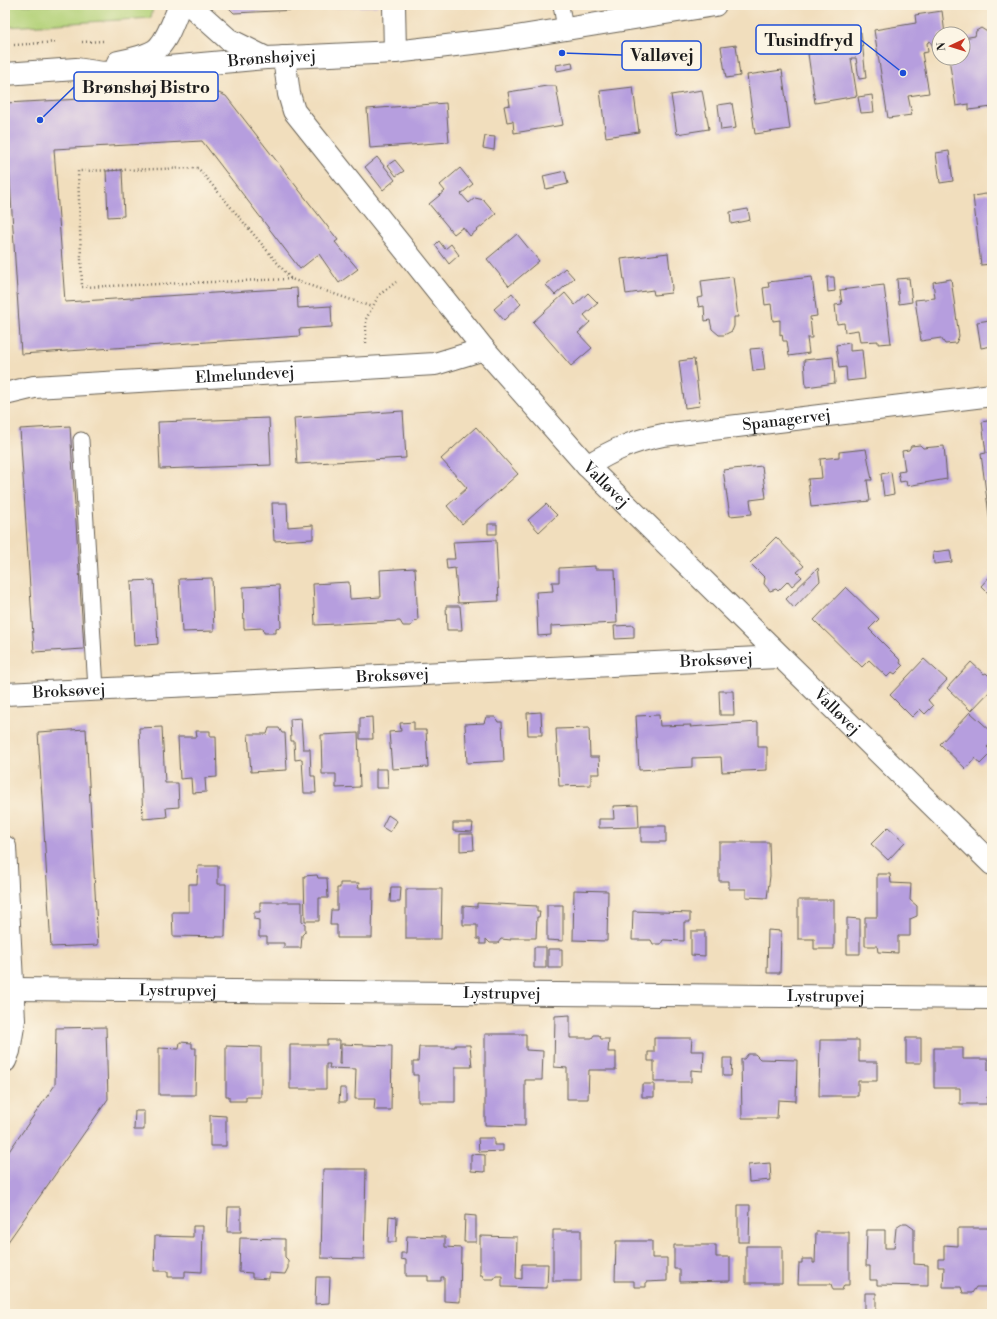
<svg xmlns="http://www.w3.org/2000/svg" width="997" height="1319" font-family="'Libre Bodoni',serif">
	<style>
		.green { fill: #b4d279; stroke: #68774a }
		.building { fill: #b69ede }
		.lines { fill: none; stroke-linecap: round; stroke-linejoin: round }
		.service-casing { stroke: #676054; stroke-width: 17 }
		.minor-casing { stroke: #676054; stroke-width: 24 }
		.tertiary-casing { stroke: #676054; stroke-width: 24 }
		.path { stroke: #676054; stroke-width: 2.5; stroke-dasharray: 1 3; stroke-linecap: butt }
		.service { stroke: #fff; stroke-width: 15 }
		.minor { stroke: #fff; stroke-width: 22 }
		.tertiary { stroke: #fff; stroke-width: 22 }
		.labels { text-anchor: middle; dominant-baseline: central; stroke-width: 3.5; stroke-linejoin: round; paint-order: stroke }
		.street-label { font-size: 16px; fill: #1c1c1c; stroke: #fcf5e5 }
		.leader { fill: none; stroke: #1d4ed8; stroke-width: 1.5 }
		.callout-dot { fill: #1d4ed8; stroke: #fcf5e5; stroke-width: 1.5 }
		.callout { fill: #fcf5e5; stroke: #1d4ed8; stroke-width: 1.5 }
		.callout-label { font-size: 17px; text-anchor: middle; font-weight: bold; fill: #1c1c1c }
	</style>
	<rect width="100%" height="100%" fill="#fcf5e5"/>
	<filter id="ink" filterUnits="userSpaceOnUse"><feTurbulence type="fractalNoise" baseFrequency=".025" numOctaves="2"/><feDisplacementMap in="SourceGraphic" scale="8" xChannelSelector="R" yChannelSelector="G"/><feConvolveMatrix kernelMatrix="1 2 1 2 8 2 1 2 1" color-interpolation-filters="sRGB"/></filter>
	<filter id="wash" filterUnits="userSpaceOnUse"><feTurbulence type="fractalNoise" baseFrequency=".012" numOctaves="4" result="noise"/><feDisplacementMap in="SourceGraphic" scale="16" xChannelSelector="R" yChannelSelector="G"/><feGaussianBlur stdDeviation="0.9" result="paint"/><feColorMatrix in="noise" values="0 0 0 0 0 0 0 0 0 0 0 0 0 0 0 0 0 1.4 0 .05"/><feComposite in="paint" operator="in"/></filter>
	<g filter="url(#wash)">
		<rect width="100%" height="100%" fill="#f1debd"/>
		<path class="green" d="M5,5h146l2,2 -2,11 -143,9 -3,-4z"/>
		<g id="blocks">
			<path class="building" d="M226,5h151l1,1 -144,7z
				M942,11l3,23h-6v20h-2l-7,-13 -3,2 1,9 -6,1 7,40 -21,3 4,19 -24,3 -14,-88 42,-7 -1,-8z
				M981,28l11,7v72l-23,3v-6l-13,2 -7,-48h14v-20l12,-2 1,-5z
				M861,32l5,46 -7,1 -3,-21h-5l6,38 -42,7 -7,-49 42,-6 -3,-14z
				M736,45l4,31 -14,2 -5,-31z
				M572,62l1,6 -16,3 -1,-6z
				M782,70l8,59 -35,5 -8,-59z
				M547,86h9l7,39 -49,8 -1,-12 -6,1 -3,-16 6,-1 -2,-13z
				M633,87l6,45 -33,5 -6,-46z
				M702,90l7,39 -32,5 -6,-39z
				M216,92l10,4 112,144 -3,2 23,27 -19,14 -20,-29 -19,15 -98,-128 -148,8 11,153 232,-14 1,20 33,-2 1,21 -33,2 1,7 -279,18 -16,-251z
				M872,95l2,17 -13,1 -3,-16z
				M446,103l3,39 -79,6 -3,-39z
				M732,103l4,25 -15,2 -3,-25z
				M485,136l10,1 -1,13 -11,-2z
				M949,151l4,30 -13,2 -4,-30z
				M377,157l18,23 -12,10 -18,-23z
				M395,160l9,11 -8,5 -8,-11z
				M460,168l13,16 -12,10 8,9 6,-5 9,2 12,14 -26,22 -7,-9 -9,7 -25,-30 16,-13 -5,-6z
				M122,170l2,46 -16,1 -2,-46z
				M565,171l3,13 -22,5 -3,-13z
				M992,193v71l-11,1 -8,-69z
				M748,209l2,11 -19,4 -1,-12z
				M517,234l22,27 -30,25 -22,-27z
				M439,241l6,8 6,-5 8,11 -10,9 -14,-19z
				M668,253l4,35 -1,5 -17,2 -1,-5 -27,4 -5,-35z
				M565,268l9,10 -19,17 -9,-10z
				M733,277l5,40h-4v9l-2,5 -8,4h-5l-7,-6 -2,-9 -5,1 -1,-15 -5,1 -2,-9 6,-1 -2,-16z
				M812,277l5,39 -7,1 2,21h-5l2,15 -20,3 -2,-15h-4l-1,-7 -2,1v-15l-7,1 -2,-17 -6,1 -2,-17 6,-1 -1,-5z
				M827,277h7l1,14 -7,1z
				M909,278l3,24 -13,2 -2,-25z
				M951,279l8,57 -3,7 -11,1 -4,-6 -20,3 -6,-41 20,-2 -2,-16z
				M884,285l7,58 -13,1v-3l-18,1 -2,-12 -13,2 -1,-9 -7,1 -2,-19 7,-1 -2,-14z
				M512,293l9,11 -17,16 -10,-11z
				M565,293l10,12 13,-12 10,10 -14,12 6,7 -12,11 14,15 -21,18 -38,-44z
				M990,320l2,26 -11,2 -4,-26z
				M850,343v8l12,-1 3,29 -18,2 -1,-14 -7,1 -3,-23z
				M762,348l3,22 -12,1 -3,-22z
				M833,357l2,26 -29,4 -2,-27z
				M694,359l6,47 -15,2 -6,-47z
				M403,411l3,47 -109,6 -3,-46z
				M269,418l2,47 -111,4 -2,-47z
				M992,420v103h-2l-9,-69 5,-1 -4,-31z
				M70,426l14,223 -50,3 -14,-223z
				M476,427l42,47 -56,50 -15,-18 20,-18 -26,-29z
				M920,445l3,3 21,-2 3,33 -40,7 -1,-5 -6,1 -2,-10 7,-1 -3,-20 7,-1 2,-4z
				M866,449l6,31h-5l3,21 -59,6 -3,-28 14,-1 -2,-19 19,-2v-5z
				M762,466l4,32 -16,2 2,14 -22,2 -7,-46z
				M891,472l3,22 -10,2 -3,-22z
				M272,503h15l1,24 25,-2v14l-39,2z
				M546,504l11,11 -18,17 -11,-12z
				M488,524h9v10h-9z
				M776,537l28,29 -7,6 5,5 -10,9 -4,-5 -10,10 -2,-2 -6,2 -6,-7 1,-6 -15,-15z
				M496,540l3,61 -41,2 -3,-35 -8,1 -1,-10h9l-2,-17z
				M950,550l2,12 -18,2 -1,-12z
				M595,566v3h20l2,54 -66,3v9l-13,1 -2,-44 17,-1 -1,-9h7v-14z
				M415,568l3,52 -4,1 -3,5h-8l-3,-5 -85,4 -2,-41 36,-2 1,17 31,-2 -1,-27z
				M818,568l2,13 -26,27 -8,-9z
				M992,574v23l-11,-11z
				M212,578l2,53 -32,1 -3,-53z
				M154,580l4,64 -24,2 -3,-65z
				M279,585l2,42 -5,1v5h-12l-1,-5 -19,1 -1,-42z
				M846,587l33,32 -10,10 32,32 -1,2 3,3 -8,8 -3,-2 -5,5 -18,-17 -7,7 -48,-47z
				M446,606h14l2,24h-15z
				M634,625v13l-19,1 -1,-13z
				M924,659l23,21 -19,20 5,6 -8,8 -5,-5 -8,8 -22,-22z
				M971,662l13,12 2,-1 6,6v10l-21,22 -24,-23z
				M719,691h14l1,24h-14z
				M541,712l1,23h-14l-1,-22z
				M970,712l22,20v10l-5,5 5,5 -12,12 -5,-6 -9,11 -26,-25z
				M659,715l1,11 31,-1 -1,2 68,-5v25h9v23l-45,2 -1,-15 -29,1v9l-53,3 -3,-54z
				M372,717l1,22h-13v-21z
				M486,717h9l3,5h4l2,39 -37,2 -2,-39 19,-1z
				M301,718l2,31h7l1,27h4l1,17h-12l-2,-34 -7,1 -1,-19h-3l-1,-22z
				M414,722v8h12l2,37 -36,2 -3,-37 12,-1 -1,-8z
				M162,727l3,56h13l1,24 -13,1 1,9 -24,2 -4,-91z
				M269,728h10l3,5h3l2,37 -36,2 -3,-38h19z
				M589,728l1,29h9l1,17h-9v11l-32,1 -3,-57z
				M86,729l12,216 -47,2 -13,-215z
				M196,731h14v5h6l1,41 -12,1 1,14 -14,1 -1,-15 -11,1 -2,-42h19z
				M358,733l2,54 -24,1v-14h-14l-1,-39z
				M376,769h11l1,19h-12z
				M638,805l1,22 -40,1v-9h15l-1,-13z
				M388,815l9,6 -7,11 -8,-5z
				M453,823h20l-1,9 -19,-1z
				M641,826h25v16h-25z
				M888,827l17,15 -17,18 -17,-16z
				M460,834h13l1,16 -14,1z
				M719,842h50l1,34 -3,22 -21,-1v-8h-17v-8h-10z
				M198,866h20v18h8l-1,53 -52,-1 -1,-24h17v-28h8z
				M877,874h13l1,9 20,1 -1,16 7,6v10l-7,3v17h-12v17l-20,-1 -1,-6h-12v-29h12z
				M317,875l1,3h9l1,20h-9v23h-14l-1,-45z
				M340,883h19l-1,5h15l-1,50h-35v-13h-7l1,-15h6v-22h3z
				M391,887h10l-1,15h-10z
				M406,889h36l-1,50h-35z
				M574,890l34,1 -1,50 -34,-1z
				M798,900h36v49h-20v-10h-16z
				M260,902h42v20l3,2v8l-3,3 -1,13h-17v-5h-17v-6h-8v-17l-5,-1v-7h6z
				M477,903l60,3v6h3l-1,5h-2l-1,21h-25v2l-10,-1 -3,4h-8l-4,-4v5h-6v-5h-3v-14h-14v-19l14,1z
				M547,905h16v36l-16,-1z
				M633,911l57,2v9h-6v19l-21,-1 -2,4h-8l-2,-4h-19z
				M847,918l13,1v35h-13z
				M768,930l13,1 -1,42h-13z
				M691,931h14v25l-14,-1z
				M534,947h12v21h-12z
				M548,949h14v19h-14z
				M570,1015v23h22l2,-3h5l2,4h8l-1,13h8v18h-27l-1,29h-21v-31l-13,-1 1,-51z
				M106,1027l2,72 -103,147v-89l50,-72 1,-57z
				M485,1034h41v16l17,1 -1,29h-17v46l-40,-1z
				M654,1038h38l-1,13h13l-1,20 -12,-1v12h-37v-21h-6v-9h6z
				M906,1038h15v25h-15z
				M327,1040h13l-1,24h2v-20l51,2 -1,64h-17l1,-11h-20l1,-30 -27,-1 1,-4h-4v25h-36v-44h37z
				M820,1040h39v22h18v19h-19v15h-39z
				M180,1042l12,1v5h4l-1,47h-36v-47l20,1z
				M455,1045h15l2,22h-17v35h-37v-27h-5v-13h5l1,-15h36z
				M226,1046l35,1v50h-15v4h-17v-5h-3z
				M934,1048h29v11h25v11h4v27h-5v7h-27v-16h-26z
				M748,1054h7l5,5 37,1 -1,41 -18,-1 -1,18h-35l-1,-59h3z
				M723,1058h9l-1,18h-8z
				M642,1084h12v13h-12z
				M340,1088h6v14h-7z
				M135,1111h9v19h-10z
				M210,1115l16,1v30h-16z
				M478,1138h16v7h9v6l-24,1z
				M471,1154l14,1v17l-14,-1z
				M770,1163l1,17 -22,2 -1,-17z
				M323,1169h43l-2,90 -43,-1z
				M738,1205h12l-1,37h-11z
				M228,1207h13v25h-14z
				M465,1215l11,1v26h-12z
				M389,1216l8,1 -1,25h-8z
				M902,1224h5l7,5v35l14,1v21l-51,-1v-5h-7v-14h-4l1,-36h18v18h9l2,-20z
				M193,1226h10l-1,46 -17,-1v6h-17v-6h-14l1,-35 38,1z
				M958,1228h34v59h-16l-4,6h-9l-2,-6h-18l1,-20h-6v-8h6v-14l14,1z
				M553,1230h28v51h-28z
				M816,1232h33v53h-5l-2,5h-9l-2,-6h-33l1,-21h3v-4h11v4h2z
				M407,1236l38,1v10l16,1 -1,54 -16,-1v-24h-3v4h-13v-5h-22v-16l-5,-1v-6h5z
				M480,1236l37,1 -1,41 6,1v-15h26l-1,24 -45,-1v-11h-6l-2,3h-10l-2,-4h-2z
				M240,1238l45,1v18l3,3v8l-3,6 -16,-1v6l-17,-1v-5l-13,-1z
				M616,1241h36v17h15v23l-21,1v5h-12v-6h-19z
				M674,1245h42v12h14v24l-50,1v-13h-6z
				M746,1246h36v37h-36z
				M316,1277h14l-1,26 -14,1z
				M865,1293h11v20h-11z"/>
		</g>
	</g>
	<g filter="url(#ink)">
		<use href="#blocks" fill-opacity="0" stroke="#676054" stroke-width="1"/>
		<g class="lines">
			<defs>
				<path id="service" d="M561,5l4,24
					M81,440l15,249"/>
				<g id="minor">
					<path d="M394,5l1,47"/>
					<path id="s1" d="M284,57l5,37 5,17 190,238 103,117 405,398"/>
					<path id="s2" d="M5,394l29,-7 401,-23 49,-15"/>
					<path id="s3" d="M587,466c26,-16 46,-25 76,-31l329,-40"/>
					<path id="s4" d="M5,694l774,-37"/>
					<path d="M5,847l9,173 -5,31 -4,10"/>
					<path id="s5" d="M13,989l979,9"/>
				</g>
				<g id="tertiary">
					<path d="M190,5l38,34 38,19"/>
					<path d="M118,62c11,-2 34,-7 41,-15 10,-11 15,-28 21,-42"/>
					<path id="s6" d="M5,74l71,-5 27,4 163,-15 129,-6 103,-12 217,-35"/>
				</g>
			</defs>
			<use href="#service" class="service-casing"/>
			<use href="#minor" class="minor-casing"/>
			<use href="#tertiary" class="tertiary-casing"/>
			<path class="path" d="M82,42l21,-1
				M14,45l43,-3
				M291,279l-209,8 -4,-116 120,-3 93,111 81,28
				M366,343v-24l13,-24 17,-13"/>
			<use href="#service" class="service"/>
			<use href="#minor" class="minor"/>
			<use href="#tertiary" class="tertiary"/>
		</g>
	</g>
	<g class="labels">
		<g class="street-label">
			<text stroke="none"><textPath href="#s6" startOffset="268">Brønshøjvej</textPath></text>
			<text stroke="none"><textPath href="#s2" startOffset="241">Elmelundevej</textPath></text>
			<text stroke="none"><textPath href="#s3" startOffset="207">Spanagervej</textPath></text>
			<text stroke="none"><textPath href="#s1" startOffset="542">Valløvej</textPath></text>
			<text stroke="none"><textPath href="#s4" startOffset="712">Broksøvej</textPath></text>
			<text stroke="none"><textPath href="#s4" startOffset="388">Broksøvej</textPath></text>
			<text stroke="none"><textPath href="#s4" startOffset="64">Broksøvej</textPath></text>
			<text stroke="none"><textPath href="#s1" startOffset="866">Valløvej</textPath></text>
			<text stroke="none"><textPath href="#s5" startOffset="165">Lystrupvej</textPath></text>
			<text stroke="none"><textPath href="#s5" startOffset="489">Lystrupvej</textPath></text>
			<text stroke="none"><textPath href="#s5" startOffset="813">Lystrupvej</textPath></text>
		</g>
	</g>
	<path class="leader" d="M903 73L861 40M562 53L622 55M40 120L74 87"/>
	<g class="callout-dot">
		<circle cx="903" cy="73" r="4"/>
		<circle cx="562" cy="53" r="4"/>
		<circle cx="40" cy="120" r="4"/>
	</g>
	<g class="callout">
		<rect x="756" y="25" width="105" height="29" rx="4"/>
		<rect x="622" y="41" width="79" height="29" rx="4"/>
		<rect x="74" y="72" width="144" height="29" rx="4"/>
	</g>
	<g class="callout-label">
		<text x="809" y="46">Tusindfryd</text>
		<text x="662" y="61">Valløvej</text>
		<text x="146" y="93">Brønshøj Bistro</text>
	</g>
	<rect width="997" height="1319" fill="none" stroke="#fcf5e5" stroke-width="20"/>
	<g transform="translate(951 46) rotate(266)"><circle r="19" fill="#fcf5e5" stroke="#a29e95"/>
	<path d="M0-3L7 15L0 10L-7 15Z" fill="#c8321e"/>
	<text y="-6" font-size="11" font-weight="bold" text-anchor="middle" fill="#1c1c1c">N</text>
	</g>
</svg>
